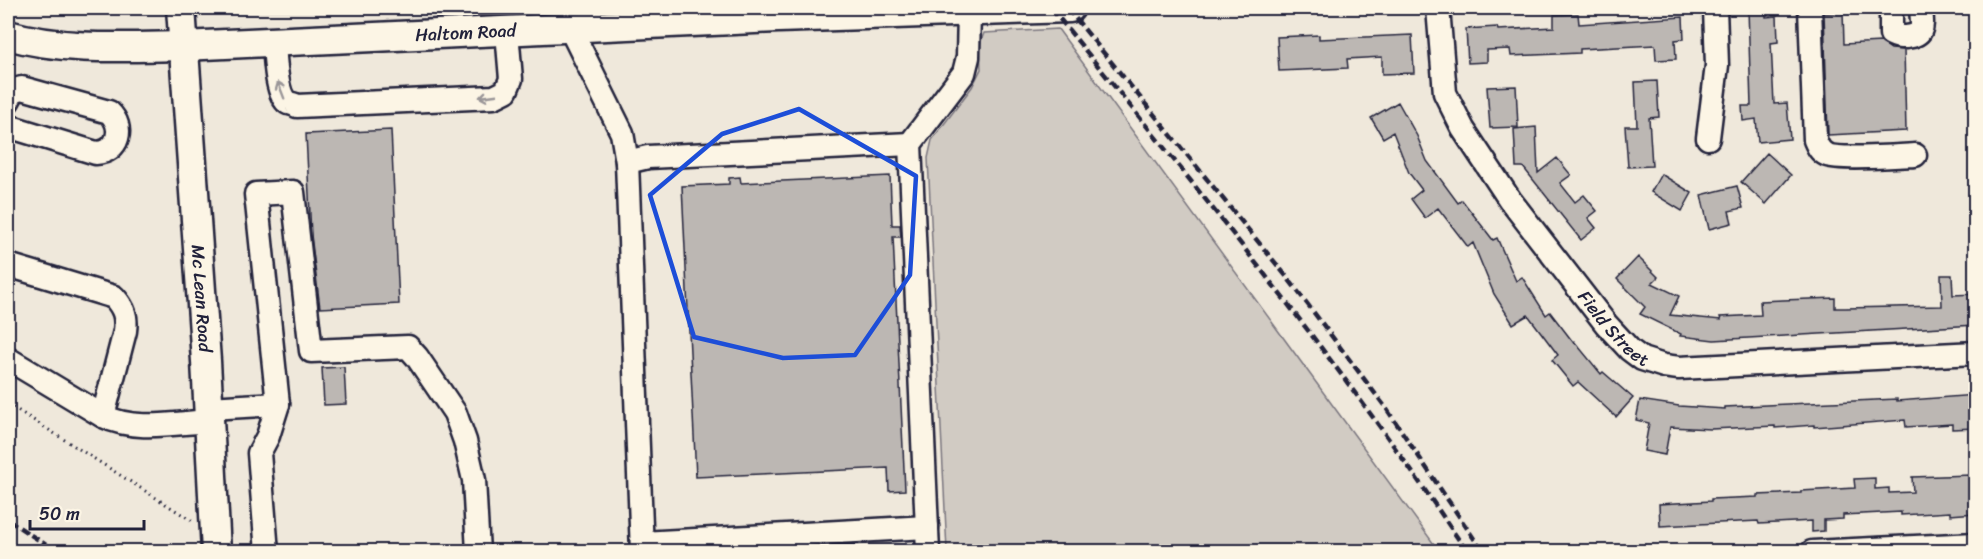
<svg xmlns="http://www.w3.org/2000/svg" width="1983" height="559" font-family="Sriracha,sans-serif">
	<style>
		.green { fill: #d1cbc3; stroke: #7a767f; stroke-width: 1.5 }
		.building { fill: #bcb7b3; stroke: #22223b; stroke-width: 1.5 }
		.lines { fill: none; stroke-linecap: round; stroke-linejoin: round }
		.minor-casing { stroke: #22223b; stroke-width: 27 }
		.major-casing { stroke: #22223b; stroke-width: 33 }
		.path { stroke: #22223b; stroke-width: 3; stroke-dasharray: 1.5 4.5; stroke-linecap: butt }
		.minor { stroke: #fcf5e5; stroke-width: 22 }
		.major { stroke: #fcf5e5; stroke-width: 28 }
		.rail { stroke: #22223b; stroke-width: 4.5; stroke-dasharray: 9 4.5; stroke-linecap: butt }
		.oneway { stroke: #9a9698 }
		.marked { fill: none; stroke: #1d4ed8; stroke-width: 4.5; stroke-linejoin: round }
		.labels { text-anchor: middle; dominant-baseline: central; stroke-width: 5; stroke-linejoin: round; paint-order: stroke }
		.street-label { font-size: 18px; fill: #22223b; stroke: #fcf5e5 }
	</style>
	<rect width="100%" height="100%" fill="#efe8db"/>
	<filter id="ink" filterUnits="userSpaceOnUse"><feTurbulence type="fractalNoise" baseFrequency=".0167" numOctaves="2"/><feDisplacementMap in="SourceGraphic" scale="12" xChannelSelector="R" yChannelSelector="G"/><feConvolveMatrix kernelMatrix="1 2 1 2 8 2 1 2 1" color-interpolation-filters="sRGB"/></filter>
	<g filter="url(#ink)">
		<path class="green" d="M1058,29l381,522h-492l-19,-393 4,-18 40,-53 9,-18 -1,-25 4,-11z"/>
		<path class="building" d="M1748,8h18v9l11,-1 1,26 -7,1 3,61 13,-1 3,36 -32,3 -2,-23 -13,2 -1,-15h9z
			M1843,12l1,32 37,-2 10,7 13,1 2,81 -78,4 -4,-122z
			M1578,14l1,10 104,-7 1,22 -9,1 1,19 -20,1 -1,-15 -75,4v4l-69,3 -1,-7 -23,1v12l-19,1 -2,-34 31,-2 1,3 56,-3v-12z
			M1319,35v4l93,-4 2,38 -32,1v-17l-35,2 1,9 -69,3 -2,-34z
			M1657,81l2,36 -10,1 3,48 -24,1 -3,-41h12l-2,-44z
			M1516,86l2,41 -28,1 -3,-41z
			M1398,102l19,34 10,25 31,42 4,-3 31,40 4,-2 19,43 6,-4 24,38 4,-3 23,30 1,-1 27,33 2,-2 30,26 -17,19 -38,-35 -5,4 -21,-26 6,-5 -30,-40 -15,9 -19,-30 -21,-51 -5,4 -30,-39 -13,10 -14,-19 11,-9 -13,-17 -16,-41 -10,6 -12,-20z
			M1536,127l2,46 19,-15 14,17 -11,8 15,19 9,-7 13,16 -9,7 8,10 -15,12 -58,-73h-7l-2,-38z
			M391,130l8,174 -79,4 -9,-73 -5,-101z
			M1767,153l24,22 -25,29 -25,-22z
			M1661,174l31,19 -10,18 -31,-19z
			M890,176l2,49h8l1,12h-8l12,253 -16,1 -1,-23 -192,9 -14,-291 47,-2v-6l11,-1 1,6z
			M1737,186l6,22 -14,3 3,12 -23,6 -8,-34z
			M1638,257l20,20 -6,6 27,13 -9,19 51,5 -1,-3 41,-2 -1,-14 23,-1 52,-2v10h10l97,-2 -1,-31h11l1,20 23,-1v31l-262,15 -34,-4 1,-2 -41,-20 5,-7 -28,-28z
			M344,367l2,37 -22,1 -2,-37z
			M1976,395v33l-24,1v-5l-46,3 -1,-7 -91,7v-2l-39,3v-2l-64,3 -41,-2 -5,28 -21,-4 5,-28 -13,-3 4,-20 39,6 46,3v-2l172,-8v2z
			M1971,475l1,12h4v26l-26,2v-3l-49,3v-3l-58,3v4l-19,1v11l-12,1v-11l-53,3 -1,-3 -98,5 -1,-22 52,-3v-2l46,-2v-2l44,-2v-2l54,-3 -1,-9 21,-1v11l14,-1v5l24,-1 -1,-15z"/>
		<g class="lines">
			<defs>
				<g id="minor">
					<path id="s1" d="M1438,8l7,85 18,36 47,71 96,124 24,26 12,9 22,7 15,2 297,-15"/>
					<path d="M1810,8l5,132c3,7 5,12 12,15 13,5 70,1 88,0"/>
					<path d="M1891,8v26c6,3 8,3 15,3 20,-2 16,-12 15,-29"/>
					<path d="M570,28l52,105 5,29 15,390"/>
					<path d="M274,43c1,13 2,52 14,60 1,0 9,2 9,3l197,-9 12,-6 5,-12 -4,-47"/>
					<path d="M8,101l6,-11 8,-2 87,24c16,15 10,40 -13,41l-88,-27"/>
					<path d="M1708,138l9,-73 -2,-57"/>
					<path d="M627,162l21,-5 262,-13"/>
					<path d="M8,265l106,32c10,11 13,20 11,34l-22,85c32,16 72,7 107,5"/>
					<path d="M8,359l95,57"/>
					<path d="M209,408l69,-4"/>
					<path d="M642,543l285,-16"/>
					<path d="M267,552l-8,-99 9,-17 10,-32 -22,-210 37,-2 18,159 97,-4 9,10 38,56 10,28 9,39 4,72"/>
					<path d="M928,552l-18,-408 54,-71 4,-16 1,-46"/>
					<path d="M1812,552l164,-8"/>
				</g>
				<g id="major">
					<path id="s2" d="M181,8l25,353 10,191"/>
					<path id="s3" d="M8,35c56,16 117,12 175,11l595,-28 292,-10"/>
				</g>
			</defs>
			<use href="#minor" class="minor-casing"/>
			<use href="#major" class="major-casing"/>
			<path class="path" d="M8,404l186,118"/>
			<use href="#minor" class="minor"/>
			<use href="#major" class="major"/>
			<path class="rail" d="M1051,8c143,177 289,353 416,544
				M1067,8l220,269 99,131 97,144
				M8,520l49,32"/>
		</g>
		<defs><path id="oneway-shaft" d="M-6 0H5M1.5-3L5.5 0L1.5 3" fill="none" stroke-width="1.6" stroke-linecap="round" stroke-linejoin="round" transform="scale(1.5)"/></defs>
		<g class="oneway">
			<use href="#oneway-shaft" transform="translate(281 90) rotate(-111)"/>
			<use href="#oneway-shaft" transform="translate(488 96) rotate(172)"/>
		</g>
	</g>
	<path class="marked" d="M799,109l117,67 -6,99 -55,80 -72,3 -89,-21 -44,-142 72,-61z"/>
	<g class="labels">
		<g class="street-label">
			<text stroke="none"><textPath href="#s3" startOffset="459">Haltom Road</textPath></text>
			<text stroke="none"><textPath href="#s2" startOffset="291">Mc Lean Road</textPath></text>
			<text stroke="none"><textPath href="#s1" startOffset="376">Field Street</textPath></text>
		</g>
	</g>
	<rect width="1983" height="559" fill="none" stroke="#fcf5e5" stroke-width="30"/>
	<rect x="15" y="15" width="1953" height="529" fill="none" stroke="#22223b" stroke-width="2" filter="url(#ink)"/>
	<path d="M30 520v9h114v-9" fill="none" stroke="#22223b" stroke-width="3"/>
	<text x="39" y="520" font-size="18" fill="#22223b" stroke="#fcf5e5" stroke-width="4.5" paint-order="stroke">50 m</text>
</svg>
